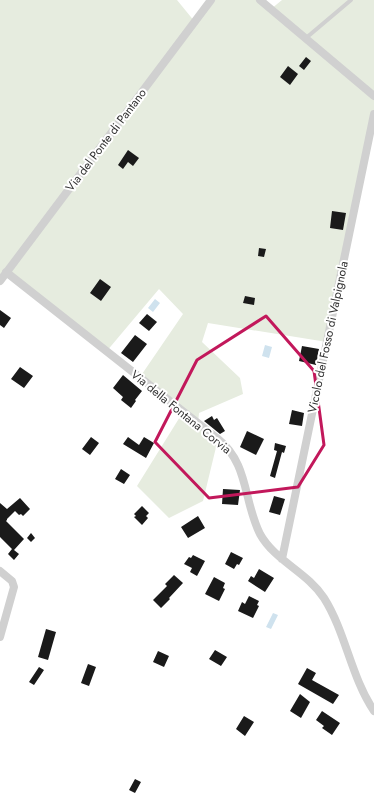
<svg xmlns="http://www.w3.org/2000/svg" width="374" height="803" font-family="Jost,sans-serif">
	<style>
		.green { fill: #e6ecdf }
		.water { fill: #cfe2ee }
		.building { fill: #1a1a1a }
		.lines { fill: none; stroke-linecap: round; stroke-linejoin: round }
		.lane { stroke: #d0d0d0; stroke-width: 4 }
		.street { stroke: #d0d0d0; stroke-width: 8 }
		.marked { fill: none; stroke: #c2185b; stroke-width: 3; stroke-linejoin: round }
		.labels { text-anchor: middle; dominant-baseline: central; stroke-width: 4; stroke-linejoin: round; paint-order: stroke }
		.street-label { font-size: 12px; fill: #333; stroke: #fff }
	</style>
	<rect width="100%" height="100%" fill="#fff"/>
	<path class="green" d="M0,0h177l18,22 16,-22h49l11,9 11,-9h92v114l-47,228 -119,-19 -6,19 38,36 3,16 -44,19 -1,10 20,16 -15,62 -34,17 -32,-32 46,-74 -43,-35 43,-63 -24,-25 -53,63 -99,-79 -7,8z"/>
	<path class="water" d="M155,299l5,4 -7,9 -5,-4z
		M265,345l7,2 -3,11 -7,-2z
		M273,613l5,2 -7,14 -5,-2z"/>
	<path class="building" d="M306,57l5,4 -7,9 -5,-4z
		M288,66l10,8 -8,11 -10,-8z
		M128,150l11,8 -6,8 -5,-4 -5,7 -5,-4z
		M332,211l14,2 -3,17 -13,-2z
		M259,248l7,1 -2,8 -6,-1z
		M100,279l11,8 -10,14 -11,-8z
		M245,296l10,2 -1,7 -11,-2z
		M0,310l11,8 -7,10 -4,-3z
		M147,314l10,8 -8,9 -10,-8z
		M135,335l12,9 -14,18 -12,-9z
		M302,346l17,3 -3,16 -17,-4z
		M20,367l13,9 -9,12 -13,-9z
		M123,375l19,16 -7,9 1,1 -5,7 -10,-8 2,-3 -10,-9z
		M292,410l12,3 -2,13 -13,-2z
		M212,416l2,4 3,-2 8,13 -5,3 -16,-13z
		M247,431l17,8 -8,16 -16,-8z
		M91,437l8,6 -9,12 -8,-6z
		M128,437l11,8 5,-8 10,6 -8,15 -23,-14z
		M275,443l11,3 -2,7 -2,-1 -7,26 -5,-2 7,-25 -3,-1z
		M121,469l9,6 -6,9 -9,-5z
		M223,489l17,1 -2,15 -16,-1z
		M274,496l11,3 -5,16 -11,-3z
		M20,498l10,11 -7,7 -2,-2 -2,1 -4,-4 -8,8v1l-1,1 18,18 -10,11 5,4 -5,6 -6,-6 4,-5 -12,-12v-34l7,6z
		M142,506l7,7 -3,3 2,2 -6,7 -8,-8 2,-1 -2,-2z
		M198,516l7,12 -17,10 -7,-11z
		M31,533l4,5 -4,4 -4,-4z
		M231,552l12,6 -4,7 -2,-1 -3,5 -9,-5z
		M193,555l12,6 -8,15 -7,-4 2,-4 -8,-4 5,-7 2,1z
		M259,569l15,9 -9,14 -17,-11 3,-5 3,2z
		M174,575l9,8 -14,15 1,1 -9,9 -8,-8 14,-14 -2,-2z
		M214,577l11,6 -2,5 2,1 -6,12 -14,-7z
		M249,596l10,5 -2,4 2,1 -6,12 -15,-7 4,-9 3,2z
		M46,629l10,3 -8,28 -10,-3z
		M215,650l12,7 -6,9 -12,-7z
		M158,651l11,5 -5,11 -11,-5z
		M88,664l8,3 -7,19 -8,-3z
		M39,667l5,3 -10,15 -5,-3z
		M307,668l9,5 -4,7 27,15 -6,9 -35,-20z
		M300,694l10,8 -9,16 -11,-7z
		M322,711l18,12 -8,12 -10,-7 2,-2 -8,-6z
		M244,716l10,6 -9,14 -9,-7z
		M135,779l6,3 -6,11 -6,-3z"/>
	<g class="lines">
		<path class="lane" d="M306,38l45,-38"/>
		<path class="street" d="M260,0l114,96
			M6,272l212,167c31,25 25,61 42,95 15,27 47,38 64,64 22,35 27,79 50,113
			M0,281l211,-281
			M282,559l92,-445
			M0,571l12,10 2,6 -14,50"/>
	</g>
	<path class="marked" d="M266,316l48,55 10,74 -26,42 -89,11 -54,-56 42,-82z"/>
	<g class="labels">
		<g class="street-label">
			<text transform="translate(106 140) rotate(-53)">Via del Ponte di Pantano</text>
			<text transform="translate(328 337) rotate(-78)">Vicolo del Fosso di Valpignola</text>
			<text transform="translate(181 412) rotate(39)">Via della Fontana Corvia</text>
		</g>
	</g>
</svg>
